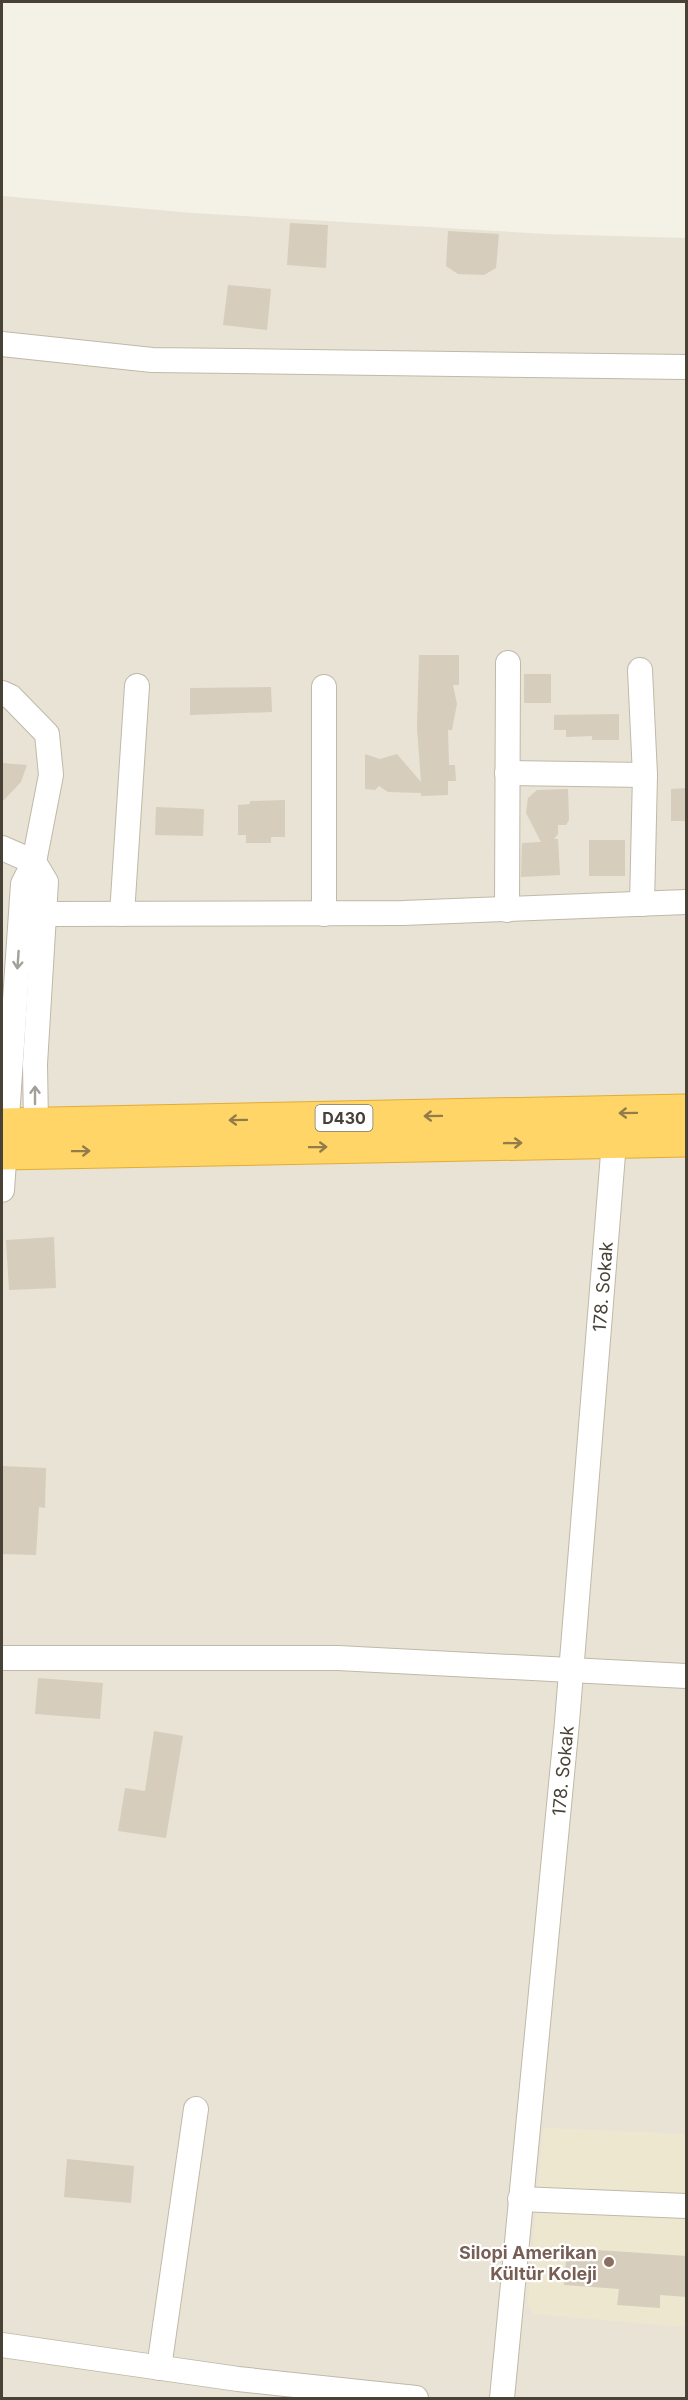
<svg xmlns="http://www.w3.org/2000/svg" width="688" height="2400" font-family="Inter,sans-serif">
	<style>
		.residential { fill: #e8e3d5 }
		.education { fill: #eee7d0 }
		.building { fill: #d6cdbc }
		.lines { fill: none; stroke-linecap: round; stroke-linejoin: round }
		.minor-casing { stroke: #c0b9a9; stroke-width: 26 }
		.highway-casing { stroke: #e3ac32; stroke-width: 35 }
		.minor { stroke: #fff; stroke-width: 24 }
		.highway { stroke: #ffd567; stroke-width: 33 }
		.oneway { stroke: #a3a09a }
		.oneway2 { stroke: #917c4a }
		.education-dot { fill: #8d6e63; stroke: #fff; stroke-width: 2 }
		.labels { text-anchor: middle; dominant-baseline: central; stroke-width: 4.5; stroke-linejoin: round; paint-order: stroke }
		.shield { fill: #fff; stroke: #7e7a72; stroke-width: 1.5 }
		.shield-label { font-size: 16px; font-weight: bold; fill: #474136 }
		.street-label { font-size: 18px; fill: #474136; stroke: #fff }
		.education-label { font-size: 18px; font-weight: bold; fill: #785e54; stroke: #fff; text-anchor: end }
	</style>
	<rect width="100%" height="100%" fill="#f4f1e7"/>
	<path class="residential" d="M2,196l190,17 354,21 140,4v2160h-684z"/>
	<path class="education" d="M543,2128l143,6v193l-152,-13 -6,-11z"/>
	<path class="building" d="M290,223l38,2 -2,43 -39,-3z
		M448,231l51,3 -3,34 -12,7 -26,-1 -12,-8z
		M228,285l43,4 -4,41 -44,-5z
		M419,655h40v30h-6l4,19 -5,26h-4l1,35h6l1,16h-8v14l-27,1v-3l-33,-1 -9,-6 -4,4 -10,-1v-35l15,5 17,-5 24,28 -4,-54z
		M524,674h27v29h-27z
		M271,687l1,25 -82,3v-27z
		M619,714v26h-27v-4l-26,1v-7h-12v-15z
		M2,763l25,2 -6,17 -19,20z
		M687,788v33h-16v-32z
		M568,789l1,31 -3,5h-8v9l-4,5h4l2,36 -39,2 1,-34 19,-1 -15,-29 2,-15 9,-8z
		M285,800v37h-14v6h-25v-8h-8v-30l12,-1v-3z
		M156,807l48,2 -1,27 -48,-1z
		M589,840h36v36h-36z
		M54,1237l2,51 -47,2 -3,-50z
		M2,1466l44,2 -1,40 -6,-1 -3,48 -34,-1z
		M38,1678l65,5 -3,36 -65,-5z
		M154,1731l29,5 -17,102 -48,-7 7,-43 20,3z
		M67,2159l67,7 -3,37 -67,-6z
		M567,2248l120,8v41l-27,-2v13l-43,-3 2,-16 -55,-4z"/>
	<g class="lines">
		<defs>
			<g id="minor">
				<path d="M2,344l150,16 534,7"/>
				<path d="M640,670l5,105 -3,129"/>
				<path d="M324,687v227"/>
				<path d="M2,693l9,4 36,37 4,41 -17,87 -32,-14"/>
				<path d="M507,773l138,2"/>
				<path d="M34,862l12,20 -11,182 1,60 5,17"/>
				<path d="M507,910l1,-247"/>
				<path d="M43,914l360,-1 283,-11"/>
				<path d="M122,914l15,-228"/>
				<path d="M2,1190l21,-306 11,-22"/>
				<path d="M2,1658h336l348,18"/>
				<path d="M520,2199l166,7"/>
				<path d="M2,2345l236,34 178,19"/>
				<path d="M159,2368l37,-259"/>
				<path id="s1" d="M502,2398l65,-676 47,-580"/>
			</g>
			<path id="highway" d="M2,1125l684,-14
				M2,1153l684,-13"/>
		</defs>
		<use href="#minor" class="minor-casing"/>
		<use href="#highway" class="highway-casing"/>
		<use href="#minor" class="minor"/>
		<use href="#highway" class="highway"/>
	</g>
	<defs><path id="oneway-shaft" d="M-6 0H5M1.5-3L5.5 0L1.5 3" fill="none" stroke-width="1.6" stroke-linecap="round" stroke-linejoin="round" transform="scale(1.5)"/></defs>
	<g class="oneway">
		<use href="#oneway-shaft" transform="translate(18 960) rotate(94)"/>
		<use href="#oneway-shaft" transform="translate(35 1095) rotate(-90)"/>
	</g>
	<g class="oneway2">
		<use href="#oneway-shaft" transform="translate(628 1113) rotate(179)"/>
		<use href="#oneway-shaft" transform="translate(433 1116) rotate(179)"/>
		<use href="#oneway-shaft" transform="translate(238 1120) rotate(179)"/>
		<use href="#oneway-shaft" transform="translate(513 1143) rotate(-1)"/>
		<use href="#oneway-shaft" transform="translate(318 1147) rotate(-1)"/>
		<use href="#oneway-shaft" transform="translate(81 1151) rotate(-1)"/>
	</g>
	<circle class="education-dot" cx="609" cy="2262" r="6"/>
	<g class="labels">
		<rect class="shield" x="315.5" y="1105" width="57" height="26" rx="4.5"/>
		<g class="shield-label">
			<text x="344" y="1118">D430</text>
		</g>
		<g class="street-label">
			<text stroke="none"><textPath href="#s1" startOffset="1116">178. Sokak</textPath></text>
			<text stroke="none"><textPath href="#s1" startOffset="630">178. Sokak</textPath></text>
		</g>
		<g class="education-label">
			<text x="597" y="2252">Silopi Amerikan<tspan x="597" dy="21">Kültür Koleji</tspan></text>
		</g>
	</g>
	<rect width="688" height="2400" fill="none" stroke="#474136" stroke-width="6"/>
</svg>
